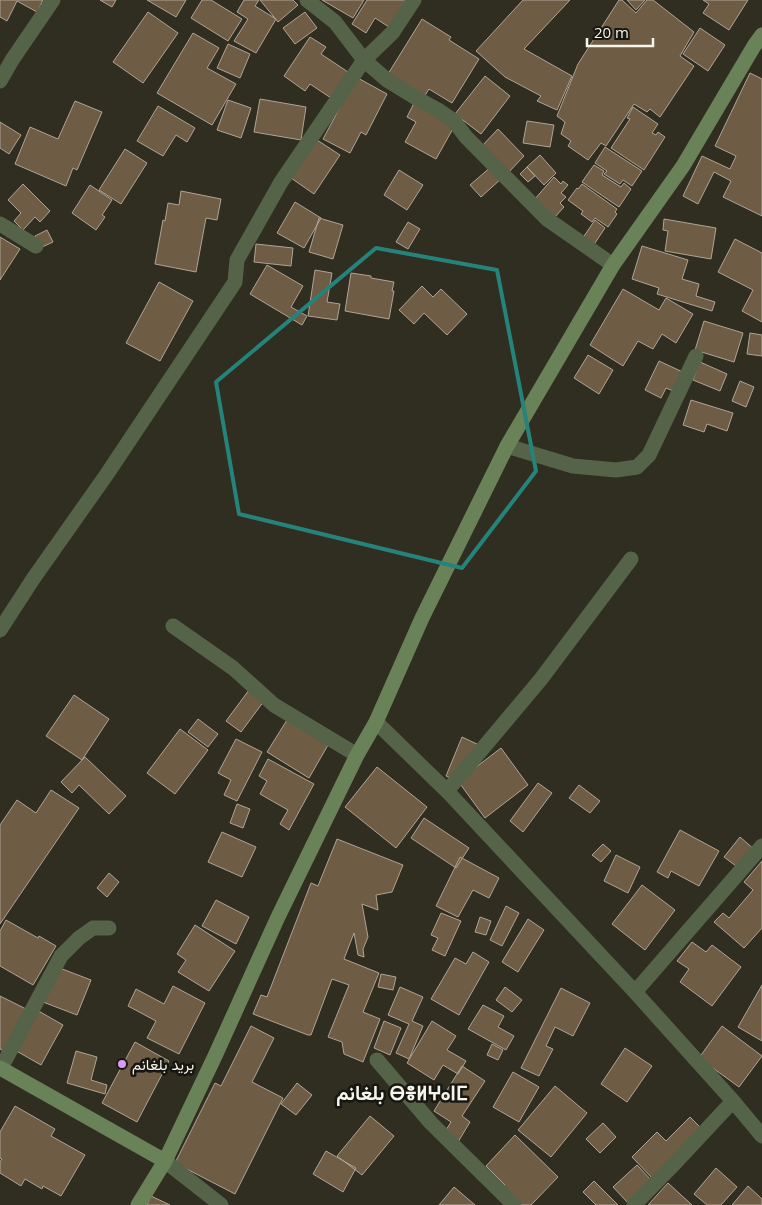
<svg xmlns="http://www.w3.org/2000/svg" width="762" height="1205" font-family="'Open Sans',Vazirmatn,'Noto Sans Tifinagh',sans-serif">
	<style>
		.building { fill: #6e5c45; stroke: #b0a496 }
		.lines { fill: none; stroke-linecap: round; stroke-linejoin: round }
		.minor { stroke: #556449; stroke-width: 15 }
		.tertiary { stroke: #556449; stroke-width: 15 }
		.secondary { stroke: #6a8258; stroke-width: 15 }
		.marked { fill: none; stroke: #26837b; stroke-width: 4; stroke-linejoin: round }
		.poi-dot { fill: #da9af6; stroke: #171610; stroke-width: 2 }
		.labels { text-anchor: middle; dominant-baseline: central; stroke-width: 5; stroke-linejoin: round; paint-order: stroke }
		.poi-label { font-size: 15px; fill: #f6f5ec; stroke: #171610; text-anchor: start }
		.district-label { font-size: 20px; font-weight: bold; fill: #f6f5ec; stroke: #171610 }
	</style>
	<rect width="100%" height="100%" fill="#2f2e20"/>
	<path class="building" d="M0,0h43l-6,12 -20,-11 -10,20 -7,-4z
		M100,0h16l-4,7z
		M147,0h39l-10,17z
		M202,0h9l31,19 -14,22 -37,-23z
		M244,0h15l-4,6 21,13 -20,34 -22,-12 14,-22 -11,-7z
		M260,0h33l5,5 -20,17z
		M322,0h42l-11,18z
		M367,0h39l-17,27 -14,-9 -9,15 -14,-9z
		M523,0h47l-46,49 48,27 -15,34 -20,-9 4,-5 -36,-19 -29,-26z
		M619,0h3l14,13 11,-13h6l41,32 -14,24 14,10 -34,51 -10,-8 -3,3 -13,-8 -28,42 -5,-3 -13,17 -20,-14 3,-5 -10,-7 4,-12 -8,-6 21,-52z
		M627,0h18l-9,10z
		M703,0h45l-19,30 -26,-17 6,-9z
		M148,12l30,21 -35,50 -30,-21z
		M305,12l12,16 -22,16 -12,-16z
		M422,19l29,18 -2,3 30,19 -27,44 -23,-14 -5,8 -36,-23z
		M700,28l25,17 -17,26 -25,-17z
		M193,33l26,15 -12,20 29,16 -24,41 -55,-32z
		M310,37l16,10 -5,7 27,18 -17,26 -21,-14 -5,7 -21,-15z
		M228,44l22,10 -10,24 -23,-10z
		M750,73l12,6v137l-39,-19 8,-16 -17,-9 -16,32 -15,-8 19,-40 28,13 6,-13 -21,-10z
		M485,76l25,20 -29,38 -26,-20z
		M356,77l31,17 -21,41 -5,-3 -11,21 -27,-14z
		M260,99l46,8 -5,33 -47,-8z
		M228,100l23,8 -10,30 -24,-8z
		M75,101l27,11 -25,58 -4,-2 -7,18 -51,-22 15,-37 28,12z
		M414,103l41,22 -19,34 -31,-17 11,-20 -9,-5z
		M158,106l37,22 -8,14 -11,-7 -13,21 -26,-15z
		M633,107l25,17 -6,9 4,2 2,-3 7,5 -21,33 -33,-22 19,-29 -3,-1z
		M527,121l27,4 -4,22 -27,-4z
		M0,122l21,13 -12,19 -9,-6z
		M498,129l26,27 -17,18 -26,-27z
		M317,140l23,15 -26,39 -23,-16z
		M605,147l37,24 -10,15 -9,-6 -3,4 -16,-10 3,-3 -12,-8z
		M125,149l22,14 -26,41 -22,-14z
		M540,155l16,18 -12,12 -17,-18z
		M594,165l10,6 -2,4 19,12 3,-4 7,6 -12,18 -37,-25z
		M492,166l10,12 -21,19 -11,-12z
		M527,167l8,9 -7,6 -8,-8z
		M399,170l24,15 -16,25 -23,-15z
		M554,177l7,7 2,-3 5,4 -7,8 5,4 -6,6 4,4 -10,11 -20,-18z
		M23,184l27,27 -10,11 -5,-5 -12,13 -9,-9 7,-8 -13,-13z
		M582,184l35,25 -2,3 2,2 -9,13 -13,-9 -3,4 -11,-8 2,-3 -15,-11 9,-12 1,1z
		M90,185l22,15 -10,15 3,2 -9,13 -24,-17z
		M181,191l40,8 -4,21 -11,-2 -10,54 -41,-8 8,-44 2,1 3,-18 11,2z
		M295,202l26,16 -17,30 -27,-15z
		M319,218l24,7 -10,34 -24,-7z
		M664,219l52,9 -5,31 -46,-8 3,-20 -5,-1z
		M595,220l10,8 -12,18 -11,-7z
		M408,222l12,7 -12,20 -12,-7z
		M47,230l6,12 -13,6 -5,-12z
		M0,237l20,12 -20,31z
		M735,239l27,14v69l-20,-11 11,-21 -35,-18z
		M256,244l37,4 -2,18 -37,-4z
		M642,246l46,14 -6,19 17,5 -3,12 19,6 -3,9 -55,-17 2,-6 -27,-9z
		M267,265l36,21 -12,21 16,9 -5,9 -52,-31z
		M315,270l17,3 -5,29 13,2 -3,16 -29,-4z
		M351,273l20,3v2l23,4 -2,9h2l-5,28 -44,-8z
		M159,282l34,19 -33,60 -34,-18z
		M422,286l11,11 8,-8 26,25 -20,21 -23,-22 -10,11 -15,-14z
		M623,289l36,21 7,-12 27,16 -17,29 -14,-9 -9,15 -15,-8 -15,25 -33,-21z
		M704,321l39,12 -9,29 -39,-12z
		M750,333l12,2v21l-15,-2z
		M588,355l25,15 -14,24 -25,-16z
		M659,361l28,13 -9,19 -12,-5 -5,10 -16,-8z
		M700,362l27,12 -7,17 -27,-11z
		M740,381l14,6 -8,20 -14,-6z
		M691,400l42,13 -6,18 -20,-7 -3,8 -21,-7z
		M252,686l15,11 -26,35 -15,-11z
		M74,695l35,24 -27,41 -36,-24z
		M198,719l20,15 -10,13 -20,-15z
		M287,720l41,25 -19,33 -42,-26z
		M180,729l28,21 -33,44 -28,-21z
		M462,737l17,8 -17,38 -16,-7z
		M236,739l26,13 -25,49 -13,-6 7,-15 -13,-7z
		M501,748l27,37 -43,33 -27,-37z
		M85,757l41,39 -17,18 -30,-29 -7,8 -11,-11z
		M268,759l46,25 -25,46 -9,-6 8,-14 -28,-16 7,-13 -8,-5z
		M377,767l50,40 -31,41 -51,-41z
		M538,783l14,10 -29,39 -13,-11z
		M579,785l21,16 -10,12 -21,-15z
		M51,790l28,18 -79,116v-99l17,-25 19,13z
		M237,804l13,5 -7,19 -13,-5z
		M424,818l45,30 -13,20 -45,-30z
		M680,830l39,21 -20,35 -28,-15 -3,7 -11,-6z
		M222,832l34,15 -14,30 -34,-15z
		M740,837l15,13 -15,19 -16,-12z
		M337,839l66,26 -11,27 -16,3 2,15 -16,-6 6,33 -5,12 1,8 -6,-2 -4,-22 -10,26 35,14 -16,39 17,7 -17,43 -19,-8 -2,-12 -14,-5 21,-52 -17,-6 -21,56h-3l-55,-21 8,-19 6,2 44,-114 7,3z
		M603,844l8,7 -10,11 -9,-7z
		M616,855l24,12 -12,26 -24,-12z
		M460,857l39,21 -10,20 -16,-8 -15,27 -22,-11z
		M762,861v67l-18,20 -30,-26 9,-9 6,5 24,-28 -9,-8z
		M109,873l10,9 -12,15 -10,-9z
		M642,885l33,25 -30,40 -33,-26z
		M216,900l33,17 -13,27 -34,-18z
		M506,906l13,7 -17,33 -12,-6z
		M441,913l20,8 -16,35 -13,-6 6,-12 -7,-3z
		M480,917l11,4 -5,14 -11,-3z
		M528,919l16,11 -26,42 -16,-10z
		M6,920l32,18 1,-2 17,10 -23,39 -33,-19v-35z
		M195,925l40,26 -26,40 -31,-19 8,-12 -9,-6z
		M692,942l14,10 6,-7 29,22 -29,39 -32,-24 9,-13 -12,-8z
		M473,952l16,10 -30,53 -28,-16 24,-41 11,6z
		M57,967l34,13 -14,35 -34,-13z
		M381,974l15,3 -3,13 -15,-3z
		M762,985v56l-24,-14z
		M173,986l32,17 -26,51 -32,-16 9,-17 -28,-15 8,-17 28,15z
		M400,987l23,10 -11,24 11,5 -14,33 -13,-6 13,-29 -21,-9z
		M505,987l17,13 -10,12 -16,-12z
		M561,988l29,15 -17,33 -18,-9 -9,19 7,3 -14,27 -18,-8z
		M0,996l26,13 -21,43 -5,-3z
		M483,1005l21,11 -6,11 16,9 -8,14 -38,-21z
		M35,1009l28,16 -22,40 -28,-16z
		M384,1021l17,7 -11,27 -16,-7z
		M432,1021l24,15 -9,14 19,11 -8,13 -15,-9 -9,15 -27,-17z
		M251,1026l23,12 -22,44 31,16 -48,96 -60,-31 40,-80 6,3z
		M722,1026l40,30 -23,31 -40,-29z
		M135,1042l34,19 -32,61 -35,-19z
		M492,1044l11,6 -5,10 -11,-5z
		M625,1048l27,18 -25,36 -26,-18z
		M76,1051l21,6 -6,23 16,5 -2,9 -38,-11z
		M462,1066l23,15 -23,35 8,6 -15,25 -14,-9 10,-16 -17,-11z
		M513,1072l26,15 -20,35 -26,-15z
		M297,1083l15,12 -16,20 -15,-11z
		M555,1086l32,27 -36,44 -33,-27z
		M15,1106l40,23 -4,7 34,19 -24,41 -18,-10 -1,3 -17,-10 -4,7 -21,-13v-11l2,-3 -2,-1v-26z
		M370,1116l24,20 -32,39 -25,-19z
		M690,1117l13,13 -50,49 -21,-22 25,-25 9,9z
		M603,1123l13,14 -16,16 -14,-14z
		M515,1135l43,42 -27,28h-21l-13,-12 8,-8 -19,-19z
		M326,1151l30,17 -13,24 -30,-18z
		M637,1165l16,17 -24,22 -16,-17z
		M716,1168l21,19 -16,18h-14l-13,-11z
		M594,1181l24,24h-22l-13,-13z
		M668,1183l24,22h-44z
		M748,1186l14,13v6h-30z
		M454,1187l21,18h-36z
		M151,1196l19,9h-23z"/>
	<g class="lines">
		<path class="minor" d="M307,0l28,22 29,38 23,20 31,19 20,11 16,11 12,16 81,82 66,46
			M0,81l12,-21 41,-60
			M0,224l36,22
			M507,446l66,20 43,4 21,-3 12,-12 47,-99
			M173,626l60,42 41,37 83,50
			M0,630l33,-51 74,-105 128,-192 2,-22 44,-78 83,-122 29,-28 21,-32
			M376,722l71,69 188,201 98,109 29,35
			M447,791l94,-112 90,-120
			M635,992l127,-146
			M377,1060l54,63 83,82
			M1,1068l60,-112 18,-18 14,-10h16
			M634,1205l43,-44 56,-60"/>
		<path class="tertiary" d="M165,1161l56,44"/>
		<path class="secondary" d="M0,1068l165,93
			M138,1205l27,-44 50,-105 63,-139 79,-162 19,-33 46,-104 85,-172 106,-181 70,-99 71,-120 8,-11"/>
	</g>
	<path class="marked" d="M376,248l121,22 39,201 -74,97 -223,-54 -23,-132z"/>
	<circle class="poi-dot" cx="122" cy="1064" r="5"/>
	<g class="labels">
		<g class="poi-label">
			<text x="132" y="1064">بريد بلغانم</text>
		</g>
		<g class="district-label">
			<text x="402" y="1092">بلغانم ⴱⴻⵍⵖⴰⵏⵎ</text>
		</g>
	</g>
	<path d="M587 38v8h66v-8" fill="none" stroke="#f6f5ec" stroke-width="2.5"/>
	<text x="594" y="38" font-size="15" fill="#f6f5ec" stroke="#171610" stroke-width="4" paint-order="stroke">20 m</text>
</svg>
